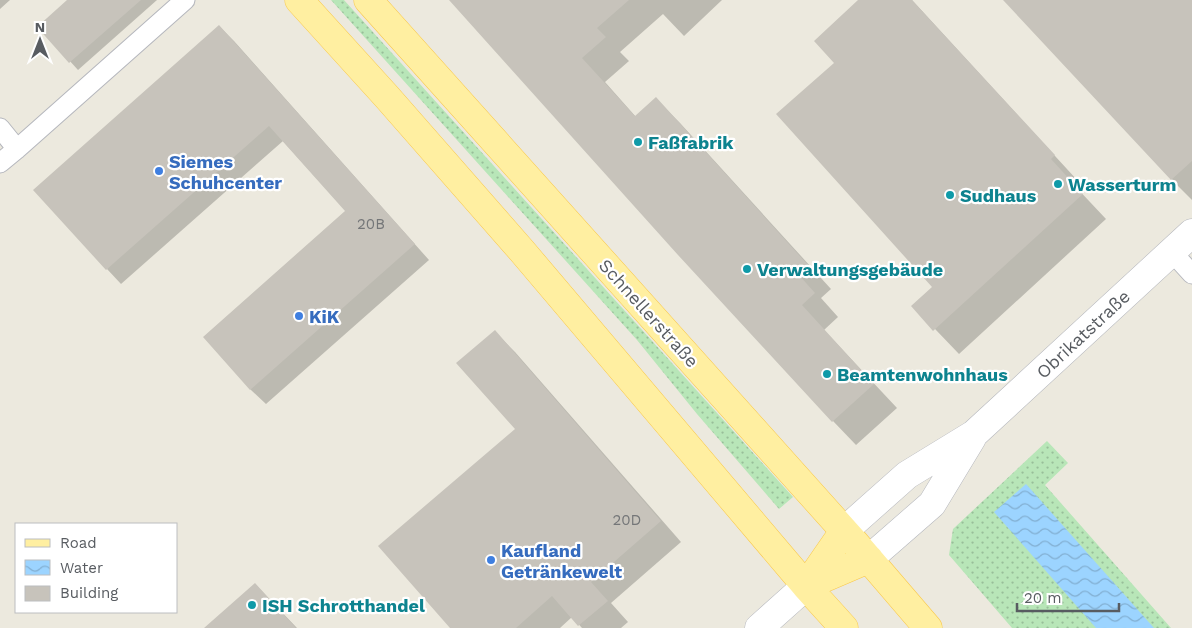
<svg xmlns="http://www.w3.org/2000/svg" width="1192" height="628" font-family="'Work Sans',sans-serif">
	<style>
		.grass { fill: url(#grass-dots) }
		.water { fill: url(#water-waves) }
		.shadow { fill: #0003 }
		.building { fill: #c7c3bb }
		.lines { fill: none; stroke-linecap: round; stroke-linejoin: round }
		.lane-casing { stroke: #b5b7bd; stroke-width: 21 }
		.street-casing { stroke: #b5b7bd; stroke-width: 29 }
		.primary-casing { stroke: #fac849; stroke-width: 29 }
		.lane { stroke: #fff; stroke-width: 19 }
		.street { stroke: #fff; stroke-width: 28 }
		.primary { stroke: #ffefa1; stroke-width: 28 }
		.culture-dot { fill: #0f9aa8; stroke: #fff; stroke-width: 2 }
		.shop-dot { fill: #3f7fe0; stroke: #fff; stroke-width: 2 }
		.labels { text-anchor: middle; dominant-baseline: central; stroke-width: 4.5; stroke-linejoin: round; paint-order: stroke }
		.number-label { font-size: 15px; fill: #747678 }
		.culture-label { font-size: 18px; font-weight: bold; fill: #0d838f; stroke: #fff; text-anchor: start }
		.shop-label { font-size: 18px; font-weight: bold; fill: #366cbe; stroke: #fff; text-anchor: start }
		.street-label { font-size: 18px; fill: #585c61; stroke: #fff }
	</style>
	<defs>
		<pattern id="grass-dots" width="8" height="8" patternUnits="userSpaceOnUse" patternTransform="scale(1.25)"><rect width="8" height="8" fill="#b8e6b8"/><path d="M2 2h.1M6 6h.1" fill="none" stroke="#98be99" stroke-width="1.8" stroke-linecap="round"/></pattern>
		<pattern id="water-waves" width="16" height="10" patternUnits="userSpaceOnUse" patternTransform="scale(1.25)"><rect width="16" height="10" fill="#9cd4ff"/><path d="M0 5q4-4 8 0t8 0" fill="none" stroke="#82afd2"/></pattern>
	</defs>
	<rect width="100%" height="100%" fill="#ece9de"/>
	<path class="grass" d="M331,0h13l449,497 -14,12 -82,-95 -60,-74z
		M1047,441l21,22 -23,22 126,143h-159l-63,-73 4,-26z"/>
	<path class="water" d="M1026,484l128,144h-58l-102,-116z"/>
	<path class="shadow" d="M0,0h10l-10,9z
		M69,0h88l-79,70 -39,-43z
		M451,0h271l-38,36 -21,-22 -43,38 9,9 -24,21 31,35 20,-18 24,24 151,166 -10,9 17,19 -14,13 73,78 -41,37 -23,-24 -154,-167z
		M860,0h52l166,181 -4,4 32,34 -147,135 -46,-48 21,-19 -98,-224z
		M1005,0h187v200l-20,-20z
		M219,26l15,15 195,219 -163,144 -15,-14 -47,-53 142,-126 -63,-70 -162,143 -14,-15z
		M494,331l21,21 166,190 -70,61 17,19 -7,6h-39l-10,-11 -12,11h-109l65,-199z
		M255,584l42,44h-91z"/>
	<path class="building" d="M67,0h74l-72,63 -32,-36z
		M449,0h180l-32,28 9,9 -24,21 53,58 21,-19 152,168 -10,9 17,19 -13,12 72,79 -42,38 -154,-167z
		M858,0h54l143,155 -4,4 32,35 -150,137 -22,-25 21,-19 -156,-173 58,-51 -20,-22z
		M1003,0h189v161l-21,19z
		M219,25l196,219 -165,146 -47,-53 142,-126 -76,-85 -163,144 -73,-80z
		M495,330l166,191 -70,61 17,19 -30,25 -26,-30 -36,32h-66l-72,-82 137,-117 -59,-66z
		M255,583l41,45h-92z"/>
	<g class="lines">
		<defs>
			<path id="lane" d="M0,128l17,21 168,-149
				M0,163l17,-14
				M1172,252l20,22"/>
			<path id="street" d="M844,531l63,-56 67,-41 218,-201
				M869,559l63,-55 40,-66
				M759,628l47,-42"/>
			<path id="primary" d="M299,0l88,97 135,154 284,335 38,42
				M368,0l487,543 73,85
				M806,586l63,-27
				M806,586l38,-55"/>
		</defs>
		<use href="#lane" class="lane-casing"/>
		<use href="#street" class="street-casing"/>
		<use href="#primary" class="primary-casing"/>
		<use href="#lane" class="lane"/>
		<use href="#street" class="street"/>
		<use href="#primary" class="primary"/>
	</g>
	<g class="culture-dot">
		<circle cx="638" cy="142" r="5"/>
		<circle cx="1058" cy="184" r="5"/>
		<circle cx="950" cy="195" r="5"/>
		<circle cx="747" cy="269" r="5"/>
		<circle cx="827" cy="374" r="5"/>
		<circle cx="252" cy="605" r="5"/>
	</g>
	<g class="shop-dot">
		<circle cx="159" cy="171" r="5"/>
		<circle cx="299" cy="316" r="5"/>
		<circle cx="491" cy="560" r="5"/>
	</g>
	<g class="labels">
		<g class="number-label">
			<text x="371" y="224">20B</text>
			<text x="627" y="520">20D</text>
		</g>
		<g class="culture-label">
			<text x="648" y="142">Faßfabrik</text>
			<text x="1068" y="184">Wasserturm</text>
			<text x="960" y="195">Sudhaus</text>
			<text x="757" y="269">Verwaltungsgebäude</text>
			<text x="837" y="374">Beamtenwohnhaus</text>
			<text x="262" y="605">ISH Schrotthandel</text>
		</g>
		<g class="shop-label">
			<text x="169" y="161">Siemes<tspan x="169" dy="21">Schuhcenter</tspan></text>
			<text x="309" y="316">KiK</text>
			<text x="501" y="550">Kaufland<tspan x="501" dy="21">Getränkewelt</tspan></text>
		</g>
		<g class="street-label">
			<text transform="translate(649 313) rotate(48)">Schnellerstraße</text>
			<text transform="translate(1083 334) rotate(-43)">Obrikatstraße</text>
		</g>
	</g>
	<rect x="15" y="523" width="162" height="90" fill="#ffffff" stroke="#bcbec0"/>
	<rect x="25" y="539" width="25" height="8" fill="#ffefa1" stroke="#bcbec0"/>
	<text x="60" y="548" font-size="15" fill="#585c61">Road</text>
	<rect x="25" y="560" width="25" height="15" fill="url(#water-waves)" stroke="#bcbec0"/>
	<text x="60" y="573" font-size="15" fill="#585c61">Water</text>
	<rect x="25" y="586" width="25" height="15" fill="#c7c3bb" stroke="#bcbec0"/>
	<text x="60" y="598" font-size="15" fill="#585c61">Building</text>
	<g transform="translate(40 40)" stroke="#ffffff" stroke-width="4" paint-order="stroke">
	<path d="M0-4L9 19L0 12L-9 19Z" fill="#585c61"/>
	<text y="-8" font-size="14" font-weight="bold" text-anchor="middle" fill="#585c61">N</text>
	</g>
	<path d="M1017 603v8h102v-8" fill="none" stroke="#585c61" stroke-width="2.5"/>
	<text x="1024" y="603" font-size="15" fill="#585c61" stroke="#ffffff" stroke-width="4" paint-order="stroke">20 m</text>
</svg>
